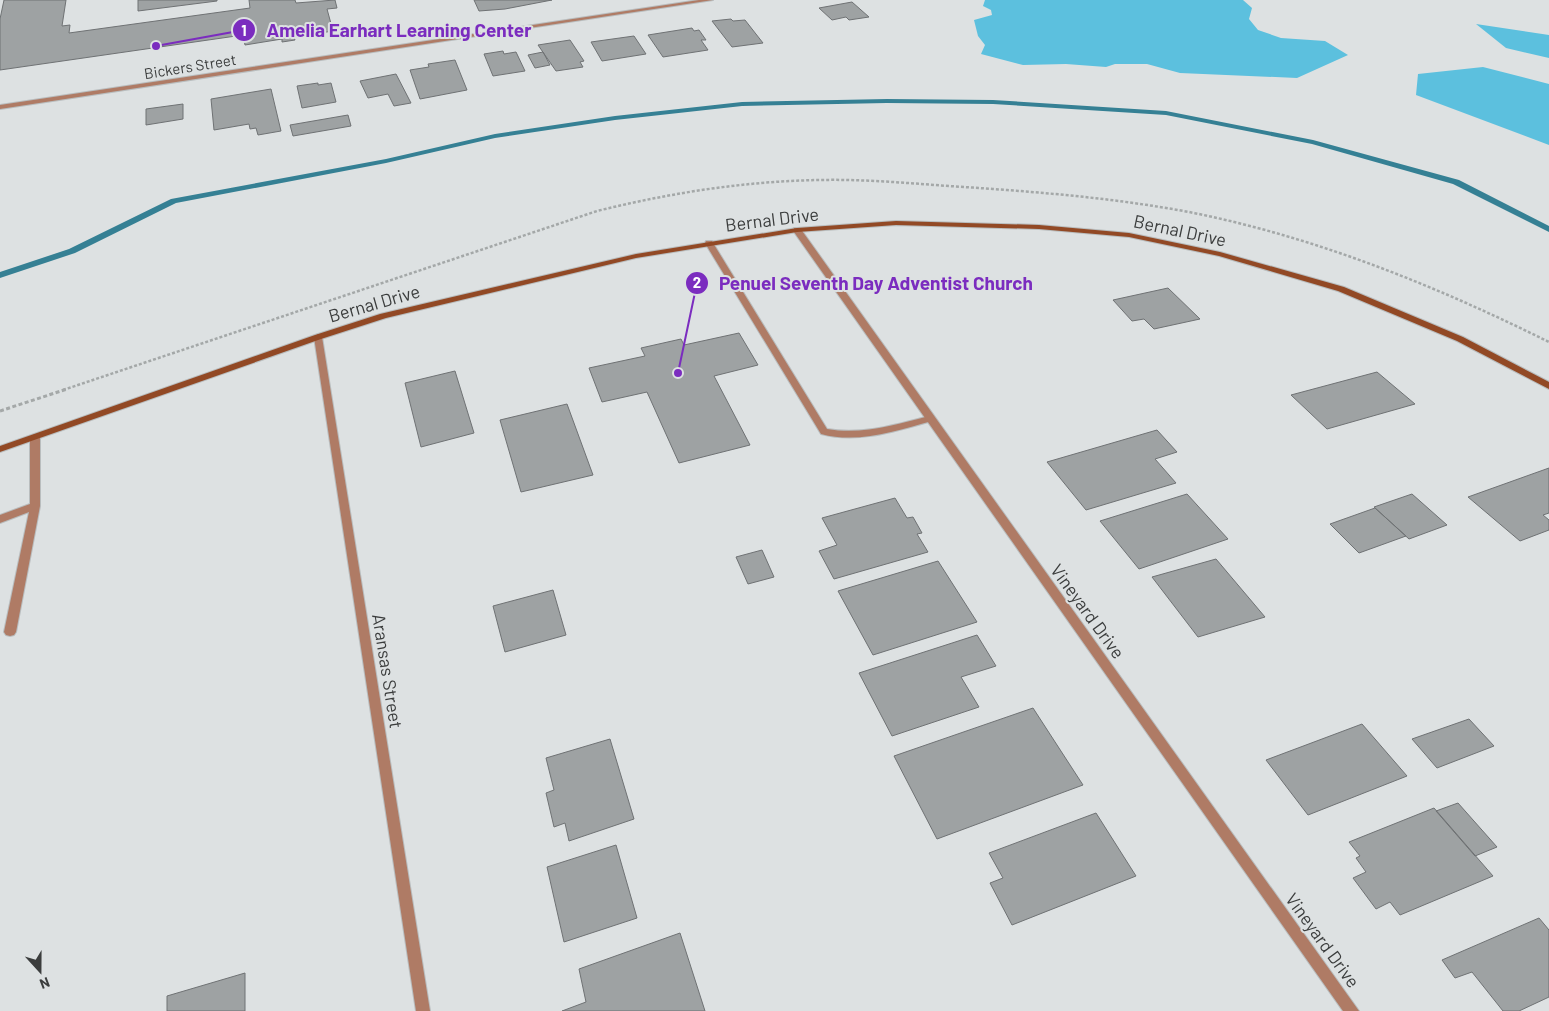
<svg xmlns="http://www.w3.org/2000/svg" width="1549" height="1011" font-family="Barlow,sans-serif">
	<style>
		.forest { fill: #5cc0de }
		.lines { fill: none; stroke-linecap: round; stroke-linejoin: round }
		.stream { fill: #358094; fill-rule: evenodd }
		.building { fill: #9ea2a3; stroke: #6f7274 }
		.lane-casing { stroke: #b9bdbe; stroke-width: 2 }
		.street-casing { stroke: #b9bdbe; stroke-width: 2 }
		.secondary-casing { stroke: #b9bdbe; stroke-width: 2 }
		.path-far1 { stroke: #a4a8a8; stroke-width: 2.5; stroke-dasharray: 3 2; stroke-linecap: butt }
		.path { stroke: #a4a8a8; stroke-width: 3; stroke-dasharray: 4 2.5; stroke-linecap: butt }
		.lane { fill: #af7b65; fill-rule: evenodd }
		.street { fill: #af7b65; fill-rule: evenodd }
		.secondary { fill: #924925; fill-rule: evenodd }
		.labels { text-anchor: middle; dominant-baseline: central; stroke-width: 4; stroke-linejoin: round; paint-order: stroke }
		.far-street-label { font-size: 15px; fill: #3b3d3d; stroke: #dde1e2 }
		.street-label { font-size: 18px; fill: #3b3d3d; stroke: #dde1e2 }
		.leader { fill: none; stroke: #7b2cbf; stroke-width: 2 }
		.callout-dot { fill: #7b2cbf; stroke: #dde1e2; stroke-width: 2 }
		.mark-label { font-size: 15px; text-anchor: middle; font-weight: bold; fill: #fff }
		.callout-label { font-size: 19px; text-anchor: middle; font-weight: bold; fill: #7b2cbf; stroke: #dde1e2; stroke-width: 4; stroke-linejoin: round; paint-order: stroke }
	</style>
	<rect width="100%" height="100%" fill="#dde1e2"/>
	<path class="forest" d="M985,0h258l9,8 -3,11 9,11 23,8 44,3 23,14 -51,23 -117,-5 -33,-9h-32l-9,3 -40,-3 -43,1 -42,-11 4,-9 -7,-9 -4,-16 18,-5 -1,-5 -8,-4z
		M1476,24l73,11v23l-43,-10z
		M1483,67l66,17v61l-133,-50 2,-21z"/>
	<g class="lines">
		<path class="stream" d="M887,99l106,1 173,11 147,29 146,40 90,46v6l-96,-48 -141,-40 -146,-29 -173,-11 -106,-1 -145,3 -127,14 -120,18 -109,25 -210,40 -101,50 -75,25v-6l69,-23 102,-50 215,-40 109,-25 120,-18 127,-14z"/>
	</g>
	<path class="building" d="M4,0h62l-4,26 8,-1 -1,8 181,-25 -1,-8h46l1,3 39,-3 2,8 -10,1 6,22 -39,6 1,3 -13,2v-3l-37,6 -2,-10 -243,35v-51z
		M138,0h79v1l-79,10z
		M474,0h78l-47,9 -26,2z
		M852,2l17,15 -20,3 -3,-3 -14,3 -13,-12z
		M731,19l2,2 12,-1 18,23 -31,4 -20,-26z
		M692,28l2,3 5,-1 7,10h-5l7,10 -45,7 -15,-22z
		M634,36l12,18 -44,7 -11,-19z
		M570,40l14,21 -4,1 3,5 -27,4 -18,-26z
		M503,51l1,3 12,-2 9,19 -32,5 -9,-22z
		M543,52l7,13 -15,3 -7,-13z
		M455,60l12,30 -47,9 -10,-29 19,-3 -1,-3z
		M396,74l15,29 -17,3 -6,-12 -20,4 -8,-17z
		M318,83v2l13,-2 5,19 -34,6 -5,-22z
		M271,89l10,42 -23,4 -2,-7 -6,1 -1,-5 -35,6 -3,-31z
		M183,104v15l-37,6v-16z
		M348,115l3,11 -58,10 -3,-11z
		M1168,288l32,31 -46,10 -10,-10 -12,2 -19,-21z
		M739,333l19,32 -44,11 36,69 -71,18 -32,-71 -45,10 -13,-34 56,-12 -4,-8 40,-9 3,6z
		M455,371l19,62 -53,14 -16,-64z
		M1377,372l38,32 -88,25 -36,-34z
		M567,404l26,71 -72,17 -21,-72z
		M1157,430l20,22 -22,7 21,24 -90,27 -39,-48z
		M1549,468v45l-6,2 6,5v10l-29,11 -52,-44z
		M1187,494l41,45 -89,30 -39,-48z
		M1412,494l35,31 -38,14 -35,-32z
		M895,498l12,20 6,-1 9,16 -5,1 11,18 -94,27 -15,-28 18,-6 -15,-27z
		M1375,508l31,28 -47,17 -29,-29z
		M762,550l12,27 -26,7 -12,-27z
		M1216,559l49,58 -67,20 -46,-60z
		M938,561l39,61 -104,33 -35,-64z
		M553,590l13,45 -61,17 -12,-46z
		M977,635l19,31 -35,11 18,30 -87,29 -33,-63z
		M1033,708l50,77 -146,54 -43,-83z
		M1469,719l25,27 -57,22 -25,-29z
		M1362,724l45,52 -99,39 -42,-55z
		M610,739l24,80 -65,22 -4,-18 -11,4 -8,-34 8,-3 -8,-32z
		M1458,803l39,44 -22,9 -39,-45z
		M1434,808l59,68 -93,39 -10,-13 -14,7 -23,-31 13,-6 -10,-14 4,-2 -11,-14z
		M1096,813l40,63 -124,49 -22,-42 13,-5 -14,-25z
		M616,845l21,73 -73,24 -17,-75z
		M1539,918l10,12v67l-30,14h-16l-31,-39 -17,6 -13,-18z
		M680,933l25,78h-143l24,-9 -7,-33z
		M245,973v38h-78v-15z"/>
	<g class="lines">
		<defs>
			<path id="lane" d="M706,241h6l1,2 114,186c35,6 68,-4 102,-13l5,3 -2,2c-36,10 -74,23 -111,13l-116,-191z
				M35,434l5,3v69l-24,126 -2,3 -4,1 -4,-1 -2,-3 25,-120 -29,11v-8l30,-11v-67z"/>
			<path id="street" d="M699,0h14l-713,109v-4z
				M794,228h6l559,783h-16l-549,-779z
				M318,334l4,3 108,674h-14l-102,-674z"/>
			<path id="secondary" d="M896,221l143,4 90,8 91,19 124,35 119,50 86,45v7l-92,-48 -119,-50 -119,-35 -90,-19 -90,-8 -143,-4 -99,7 -161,26 -250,60 -65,21 -321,113v-6l315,-111 65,-21 256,-60 161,-26z"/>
		</defs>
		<use href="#lane" class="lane-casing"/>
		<use href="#street" class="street-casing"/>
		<use href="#secondary" class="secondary-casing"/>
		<path class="path-far1" d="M63,390l534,-179c73,-18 148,-30 224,-31 48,-1 95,4 143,7 75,5 150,11 225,25 126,25 245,73 360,130"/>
		<path class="path" d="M0,411l67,-22"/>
		<use href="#lane" class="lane"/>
		<use href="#street" class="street"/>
		<use href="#secondary" class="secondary"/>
	</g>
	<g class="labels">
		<g class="far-street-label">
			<text transform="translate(190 66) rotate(-9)">Bickers Street</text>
		</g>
		<g class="street-label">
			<text transform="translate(772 219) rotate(-7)">Bernal Drive</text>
			<text transform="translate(1180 230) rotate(12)">Bernal Drive</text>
			<text transform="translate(374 303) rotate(-16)">Bernal Drive</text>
			<text transform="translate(1088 611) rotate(54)">Vineyard Drive</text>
			<text transform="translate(388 671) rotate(81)">Aransas Street</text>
			<text transform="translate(1323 940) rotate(54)">Vineyard Drive</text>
		</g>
	</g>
	<path class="leader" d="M156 46L244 30M678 373L697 283"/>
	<g class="callout-dot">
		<circle cx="156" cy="46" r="5"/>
		<circle cx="678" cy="373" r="5"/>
		<circle cx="244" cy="30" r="12"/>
		<circle cx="697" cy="283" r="12"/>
	</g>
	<g class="mark-label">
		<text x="244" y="36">1</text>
		<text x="697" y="288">2</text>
	</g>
	<g class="callout-label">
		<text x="399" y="37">Amelia Earhart Learning Center</text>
		<text x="876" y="290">Penuel Seventh Day Adventist Church</text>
	</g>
	<g transform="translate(40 971) rotate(159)" stroke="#dde1e2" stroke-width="4" paint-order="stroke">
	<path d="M0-4L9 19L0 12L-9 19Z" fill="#3b3d3d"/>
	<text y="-8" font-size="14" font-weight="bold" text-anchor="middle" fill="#3b3d3d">N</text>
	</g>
</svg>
